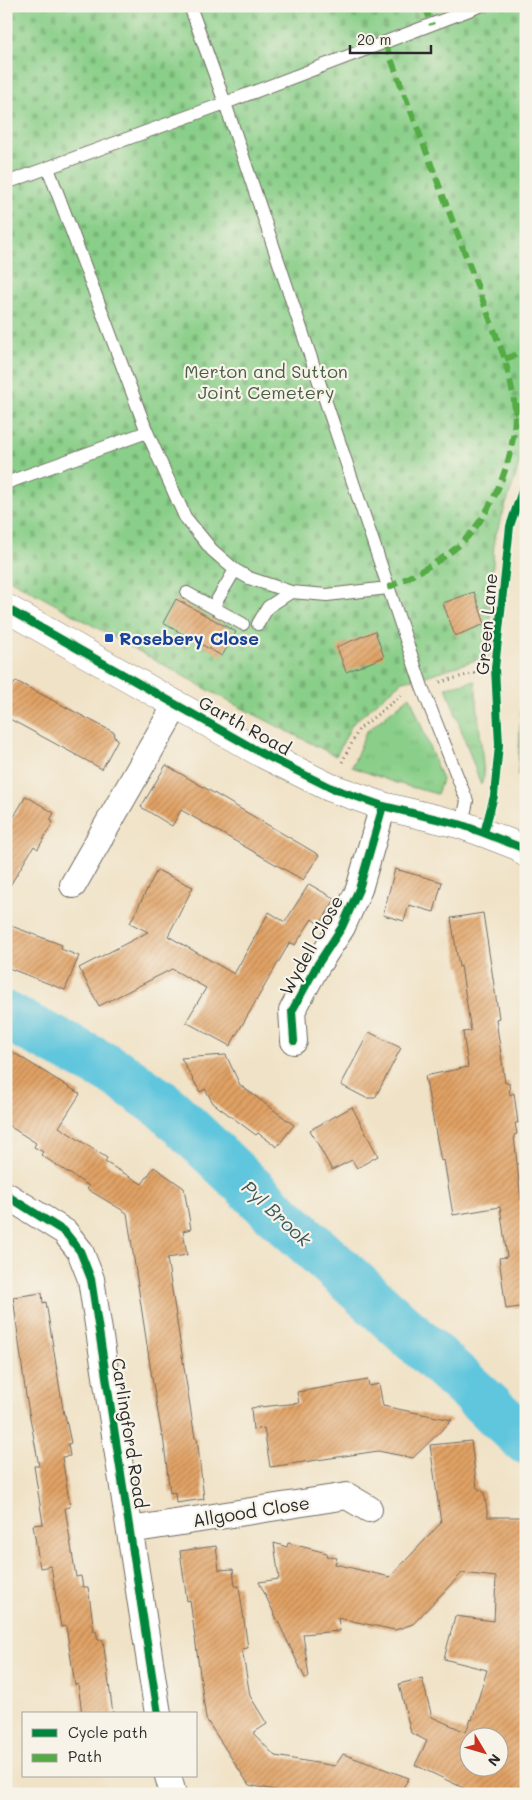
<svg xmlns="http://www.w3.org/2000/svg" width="532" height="1800" font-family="Mali,sans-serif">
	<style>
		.grass { fill: url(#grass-tufts); stroke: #5a7d5a }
		.forest { fill: url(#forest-firs); stroke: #4d6e50 }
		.cemetery { fill: url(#cemetery-stones); stroke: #5a7d5a }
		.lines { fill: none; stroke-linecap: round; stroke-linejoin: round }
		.river { stroke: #60c6dd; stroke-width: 49 }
		.building { fill: url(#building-hatch); fill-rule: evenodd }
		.lane-casing { stroke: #706b61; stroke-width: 14 }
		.street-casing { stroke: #706b61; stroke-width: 28 }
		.secondary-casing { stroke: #706b61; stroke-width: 29 }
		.path { stroke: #706b61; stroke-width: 3; stroke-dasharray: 1 4; stroke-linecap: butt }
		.lane { stroke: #fff; stroke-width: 12 }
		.street { stroke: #fff; stroke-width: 26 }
		.secondary { stroke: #fff; stroke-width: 28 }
		.quiet { stroke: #54ab44; stroke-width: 6; stroke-dasharray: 12 6; stroke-linecap: butt }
		.cycleway-casing { stroke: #f7f3e8; stroke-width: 11 }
		.cycleway { stroke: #00873e; stroke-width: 8 }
		.transit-dot { fill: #1a4fb4; stroke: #f7f3e8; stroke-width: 2 }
		.labels { text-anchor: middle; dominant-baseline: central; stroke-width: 4.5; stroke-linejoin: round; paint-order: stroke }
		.park-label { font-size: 18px; fill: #485c47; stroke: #f7f3e8 }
		.street-label { font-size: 18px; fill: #2b2b2b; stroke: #f7f3e8 }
		.transit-label { font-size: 18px; font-weight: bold; fill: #164399; stroke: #f7f3e8; text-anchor: start }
		.water-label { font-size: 19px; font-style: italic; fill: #3b5a60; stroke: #f7f3e8 }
	</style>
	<defs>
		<pattern id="grass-tufts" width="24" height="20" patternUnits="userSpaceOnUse" patternTransform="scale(1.25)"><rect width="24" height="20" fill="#8acf89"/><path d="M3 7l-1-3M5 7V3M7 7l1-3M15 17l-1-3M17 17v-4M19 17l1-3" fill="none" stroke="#77b276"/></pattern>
		<pattern id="forest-firs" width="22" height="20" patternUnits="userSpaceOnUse" patternTransform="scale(1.25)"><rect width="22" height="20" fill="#6fb275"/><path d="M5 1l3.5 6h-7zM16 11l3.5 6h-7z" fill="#5b9160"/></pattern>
		<pattern id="cemetery-stones" width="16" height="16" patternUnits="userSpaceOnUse" patternTransform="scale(1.25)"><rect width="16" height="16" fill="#8acf89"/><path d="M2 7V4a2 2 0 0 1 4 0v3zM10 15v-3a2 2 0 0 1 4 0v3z" fill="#77b276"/></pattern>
		<pattern id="building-hatch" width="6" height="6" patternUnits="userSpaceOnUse" patternTransform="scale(1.25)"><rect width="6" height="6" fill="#e1a265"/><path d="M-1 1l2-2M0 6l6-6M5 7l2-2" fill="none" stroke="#b78453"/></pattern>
	</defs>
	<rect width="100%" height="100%" fill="#f7f3e8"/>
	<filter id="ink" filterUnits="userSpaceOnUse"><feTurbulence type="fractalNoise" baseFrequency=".02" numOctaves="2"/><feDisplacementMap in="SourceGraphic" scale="10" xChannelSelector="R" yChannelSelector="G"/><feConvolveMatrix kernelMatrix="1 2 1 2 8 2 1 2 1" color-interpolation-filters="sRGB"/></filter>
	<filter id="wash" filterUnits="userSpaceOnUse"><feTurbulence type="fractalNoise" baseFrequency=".0096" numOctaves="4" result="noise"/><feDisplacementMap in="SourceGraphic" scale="20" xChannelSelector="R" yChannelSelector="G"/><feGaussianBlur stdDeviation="1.12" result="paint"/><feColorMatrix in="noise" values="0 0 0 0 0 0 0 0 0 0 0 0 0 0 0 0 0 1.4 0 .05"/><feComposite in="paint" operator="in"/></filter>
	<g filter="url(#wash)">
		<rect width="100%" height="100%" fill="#f0e2c6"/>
		<path class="grass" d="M475,681l9,95 -3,9 -35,-98z
			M410,696l32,84 -5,14 -41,-11 -44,-16 14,-35z"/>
		<path class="forest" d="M526,600v183l-8,-9z"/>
		<path class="cemetery" d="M6,6h520v434l-11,38 -21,62 -5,116 -70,22 -17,3 -50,43 -16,32 -108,-55 -222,-124z"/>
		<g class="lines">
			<path class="river" d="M6,1016l109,56 49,34 108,103 254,231"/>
		</g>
		<g id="blocks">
			<path class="building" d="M474,592l11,32 -30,12 -12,-33z
				M176,599l60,33 -14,24 -59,-33z
				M375,631l9,26 -38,15 -9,-25z
				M16,681l99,52 -2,3 5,3 -16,30 -96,-52v-20z
				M166,765l153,90 -16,25 -122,-70 -9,16 -31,-19z
				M26,796l28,17 -4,7 3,2 -15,27 -4,-3 -28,46v-62z
				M395,869l47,13 -8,30 -25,-7 -5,16 -21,-6z
				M157,870l36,17 -25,49 66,38 35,-62 16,10 24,-38 26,15 -15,26 -8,-6 -17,26 -5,-3 -60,104 -44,-24 20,-34 -34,-19 -73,37 -20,-38 69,-36 -18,-9z
				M483,913l16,105 -3,1 9,64h4l1,12 4,-2 4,30h-3l2,11 -3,1 7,65 5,-1v107l-20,3 -7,-51 8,-1 -7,-50 -47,8 -9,-55 -3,1 -16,-85 43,-9 -5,-35 8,-1 -10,-65 -2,1 -8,-49z
				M6,924l56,21 -1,4 18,7 -14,34 -59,-23z
				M369,1032l32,16 -26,50h-9l-25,-13z
				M6,1048l74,46 -21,33 48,31 -2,4 37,22 12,-17 30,21 7,41 -8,2 4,24 -20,3 28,180h2l7,61 -28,4 -1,-11 -5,1 -7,-57h-1l-10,-58 -25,-165 -40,-24 2,-3 -48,-31 2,-3 -9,-5 2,-4 -30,-19z
				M226,1055l14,30 54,40 -17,22 -19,-14 -2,2 -43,-32 -8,-14 -5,3 -19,-34z
				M352,1107l26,49 -21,12 -5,-8 -20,10 -22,-40z
				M42,1293l1,10 3,-1 18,113h1l6,28 -3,1 2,12 -8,1 8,50 -5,1 11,69 5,-1 2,11h5l6,44h2l2,9h5l10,74h-31l-4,-30 -3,1 -9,-59 -5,1 -10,-61 -11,2 -7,-43 10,-1 -9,-58h5l-13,-70 -13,-99z
				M368,1380l1,6 10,-2 4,22 69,14 -39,38 -35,-7 -108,16 -6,-39 -11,2 -2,-22 48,-5 -2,-11z
				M471,1441l6,47 7,4 4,25h38v267l-4,10h-46l-61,-29 12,-24 -16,-8 -12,-49 23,-6 10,39 34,15 5,-13 1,1 15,-50 -43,-11 11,-43 39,5 2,-44 -34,-4 -49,51 -18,6 -57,-12 2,13 -37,3 6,43 -4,1 -46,-96 20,-3 -5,-36 13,4 1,-4 39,10 -1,3 11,2 -2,6 55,13 51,-54 -11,-78zM470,1738h30v30h-30z
				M216,1546l3,24 14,-1 2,17h4l9,62 -6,1 8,47 17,28 -14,9 22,23 60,10 8,-12 66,24 -10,16h-104l-46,-9 -43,-66 -16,-119 -3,1 -7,-50z"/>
		</g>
	</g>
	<g filter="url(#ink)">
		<use href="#blocks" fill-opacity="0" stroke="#706b61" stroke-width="1"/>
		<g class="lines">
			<defs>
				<path id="lane" d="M190,6l35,97 197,584 45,114 -5,24
					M48,168l99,264 38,85 27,33 23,20 14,8 42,14 36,3 61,-7
					M6,183l219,-80 255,-97
					M6,483l141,-51
					M187,593l56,31
					M213,607l22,-37
					M258,624l10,-17 23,-15"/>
				<path id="street" d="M73,885l103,-180
					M294,1041l-2,-30 24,-44 26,-40 17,-38 24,-83
					M6,1195l59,37 15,19 11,28 67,435
					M130,1530l217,-34 22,13
					M168,1776l5,18"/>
				<path id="secondary" d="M6,608l257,146 66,33 54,19 79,19 22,8 36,14 6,6"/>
			</defs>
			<use href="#lane" class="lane-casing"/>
			<use href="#street" class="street-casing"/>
			<use href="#secondary" class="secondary-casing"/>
			<path class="path" d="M440,682l55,-14
				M342,762l17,-33 44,-35"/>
			<use href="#lane" class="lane"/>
			<use href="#street" class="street"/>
			<use href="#secondary" class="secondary"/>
			<path class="quiet" d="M425,6l7,19
				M385,43l120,316c3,14 7,28 9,42 6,46 -20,115 -57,146 -20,17 -45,28 -69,41
				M6,176l3,6
				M505,359l21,-8
				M514,414l12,-20"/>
			<defs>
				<path id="cycleway" d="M6,608l257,146 66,33 54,19 79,19 22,8 36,14 6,6
					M484,833l10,-37 5,-51 -4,-77 15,-142 16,-47
					M294,1041l-2,-30 24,-44 26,-40 17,-38 24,-83
					M6,1195l59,37 15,19 11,28 67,435"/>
			</defs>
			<use href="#cycleway" class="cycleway-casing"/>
			<use href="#cycleway" class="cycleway"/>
		</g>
	</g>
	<rect class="transit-dot" x="104" y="633" width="10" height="10" rx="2.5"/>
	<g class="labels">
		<g class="park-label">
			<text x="266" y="371">Merton and Sutton<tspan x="266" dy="21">Joint Cemetery</tspan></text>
		</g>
		<g class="street-label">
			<text transform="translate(486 624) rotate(-85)">Green Lane</text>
			<text transform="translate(245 725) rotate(29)">Garth Road</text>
			<text transform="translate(311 945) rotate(-61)">Wydell Close</text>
			<text transform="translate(130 1433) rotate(81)">Carlingford Road</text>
			<text transform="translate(251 1511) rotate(-9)">Allgood Close</text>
		</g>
		<g class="transit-label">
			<text x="119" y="638">Rosebery Close</text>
		</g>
		<g class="water-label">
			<text transform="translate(277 1213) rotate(43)">Pyl Brook</text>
		</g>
	</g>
	<rect width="532" height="1800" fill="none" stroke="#f7f3e8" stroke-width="25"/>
	<rect x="22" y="1712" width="175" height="65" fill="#f7f3e8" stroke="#a5a39c"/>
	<rect x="32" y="1729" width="25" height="8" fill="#00873e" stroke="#a5a39c"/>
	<text x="68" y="1738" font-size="15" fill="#2b2b2b">Cycle path</text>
	<rect x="32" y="1754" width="25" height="8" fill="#54ab44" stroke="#a5a39c"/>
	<text x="68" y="1762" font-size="15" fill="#2b2b2b">Path</text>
	<g transform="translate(484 1752) rotate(128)"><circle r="24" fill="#f7f3e8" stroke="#a5a39c"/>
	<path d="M0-4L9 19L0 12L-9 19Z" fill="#c8321e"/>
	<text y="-8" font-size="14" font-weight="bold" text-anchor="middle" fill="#2b2b2b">N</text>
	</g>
	<path d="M350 45v8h81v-8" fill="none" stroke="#2b2b2b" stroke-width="2.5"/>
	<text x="357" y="45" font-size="15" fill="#2b2b2b" stroke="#f7f3e8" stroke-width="4" paint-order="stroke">20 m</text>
</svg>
